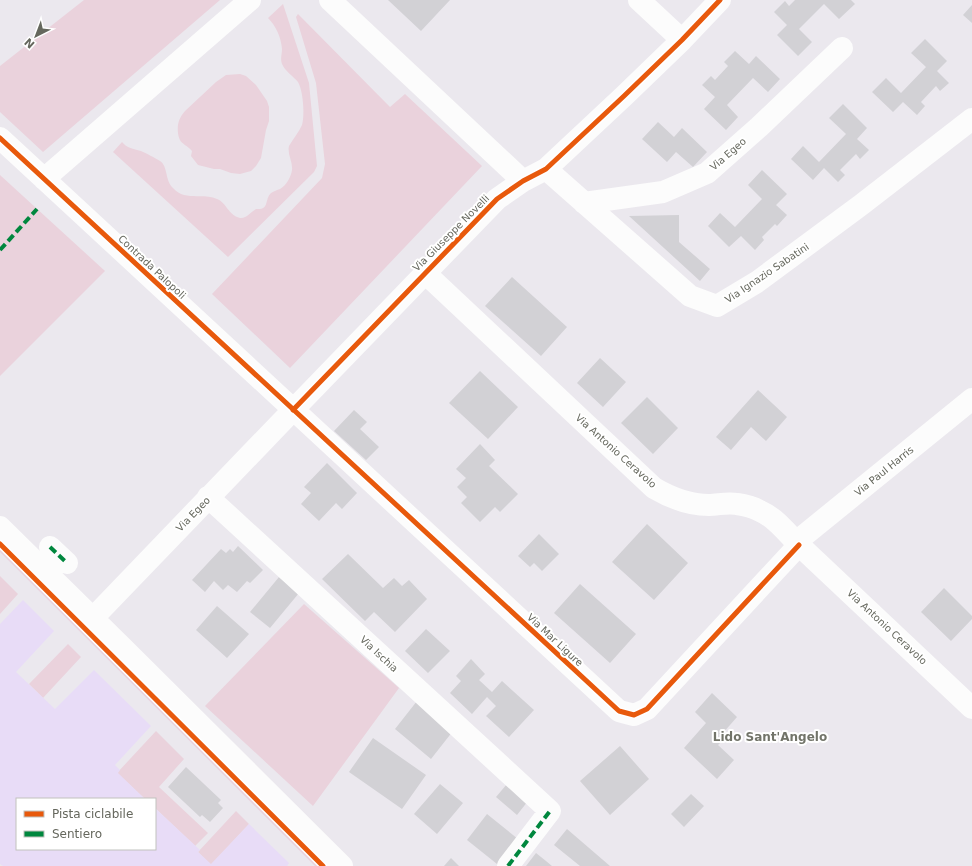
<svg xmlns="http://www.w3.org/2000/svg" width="972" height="866" font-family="'DejaVu Sans',sans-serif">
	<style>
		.green { fill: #ead2dc }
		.sand { fill: #e8dcf7 }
		.building { fill: #d2d1d5 }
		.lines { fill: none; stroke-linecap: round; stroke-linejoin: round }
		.minor { stroke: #fcfcfc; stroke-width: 22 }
		.quiet { stroke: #00873e; stroke-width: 4; stroke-dasharray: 8 4; stroke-linecap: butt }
		.cycleway-casing { stroke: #fff; stroke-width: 8 }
		.cycleway { stroke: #e8590c; stroke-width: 5 }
		.labels { text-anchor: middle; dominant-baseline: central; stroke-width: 4; stroke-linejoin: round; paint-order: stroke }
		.street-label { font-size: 10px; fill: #65675d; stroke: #fff }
		.quarter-label { font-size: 12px; font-weight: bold; fill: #727469; stroke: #fff }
	</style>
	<rect width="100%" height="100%" fill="#ebe8ee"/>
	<path class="green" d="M84,0h136l-177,152 -43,-40v-46z
		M283,4l26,79 8,83 -3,6 -86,85 -115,-105 9,-10c5,6 11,7 19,9 5,2 14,7 19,10 8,5 5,20 13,27 12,14 30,4 44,11 10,4 11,16 23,19 6,1 11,-6 16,-9 14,1 8,-9 15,-16 3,-2 6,-3 9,-4 6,-3 11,-12 12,-19 1,-8 -5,-16 -3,-24 4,-7 10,-14 13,-21 3,-10 1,-35 -4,-43 -5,-6 -13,-11 -16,-18 -2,-5 0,-10 0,-15 -1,-12 -6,-23 -14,-31z
		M298,14l92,93 15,-13 77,72 -192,202 -78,-74 110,-116 3,-14 -9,-81 -20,-66z
		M240,74l6,2 10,9 11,16 2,6v14l-3,9 -5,28 -5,8 -5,5 -11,3 -9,-1 -11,-4h-6l-16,-4 -7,-9 1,-5c-3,-4 -11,-8 -12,-11 -1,-2 -2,-6 -2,-7 -1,-9 1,-15 7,-22l31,-29 10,-7z
		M0,175l105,96 -105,105z
		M0,538l331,328h-16l-315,-314z
		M0,576l18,18 -18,20z
		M304,604l95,84 -86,118 -108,-100z
		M68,644l13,13 -38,41 -14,-14z
		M156,731l28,28 -25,28 49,46 -13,13 -40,-38v-9h-10l-28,-26z
		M236,811l13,13 -38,41 -13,-13z"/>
	<path class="sand" d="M23,600l31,31 -38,41 39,37 39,-39 57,56 -36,39 5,5 -2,3 27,26h-128v50h138v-41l45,42 -2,2 13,12 38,-40 40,39 -2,3h-284l-3,-2v-240z"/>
	<path class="building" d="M388,0h62l-29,31z
		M795,0h56l4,4 -16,15 -15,-15 -25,25 13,13 -14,14 -21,-21 10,-10 -13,-13 11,-11 4,5z
		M972,5v18l-9,-8z
		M925,39l22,22 -10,10 12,12 -9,8 -4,-5 -15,16 4,4 -8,9 -14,-13 -10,10 -21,-20 14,-14 15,15 25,-26 -15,-14z
		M735,51l14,13 7,-8 24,23 -12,13 -15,-14 -26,27 11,12 -12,13 -22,-21 11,-12 -13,-12 9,-9 4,4 13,-14 -4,-4z
		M843,104l24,24 -10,11 12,11 -9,9 -4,-5 -16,16 5,5 -7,7 -14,-14 -11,12 -22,-21 12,-13 16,16 27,-28 -17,-16z
		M658,122l16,15 8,-9 25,24 -14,15 -17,-15 -9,10 -25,-23z
		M762,170l25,24 -11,11 11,10 -10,11 -2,-2 -13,13 2,3 -9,10 -14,-14 -12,11 -21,-21 12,-13 15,14 27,-28 -14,-14z
		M679,215v27l31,27 -10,12 -71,-65z
		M512,277l55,50 -26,29 -56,-50z
		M600,358l26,24 -23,25 -26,-24z
		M480,371l38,36 -30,32 -39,-36z
		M758,390l29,27 -21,24 -15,-14 -20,23 -15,-13z
		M647,397l31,31 -25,26 -32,-31z
		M354,410l13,12 -7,7 19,18 -13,13 -32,-29z
		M480,444l15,16 -6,6 29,28 -18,18 -5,-5 -15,15 -19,-19 6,-6 -10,-10 9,-9 -10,-9z
		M327,463l30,30 -15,16 -6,-6 -17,18 -18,-17 10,-11 -7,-6z
		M647,524l41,39 -34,37 -42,-38z
		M539,534l20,20 -17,17 -8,-8 -4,4 -12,-11z
		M238,546l25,24 -13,13 -3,-2 -10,11 -9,-7 -5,5 -9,-9 -9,11 -13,-12 29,-31 5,4 4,-4 3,3z
		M348,554l35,34 11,-10 8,8 7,-6 18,19 -32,33 -21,-20 -9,9 -43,-42z
		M279,577l20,16 -29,35 -20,-16z
		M580,584l56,50 -26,29 -56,-50z
		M944,588l28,28v3l-21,22 -30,-29z
		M217,606l32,28 -22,24 -31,-28z
		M426,629l24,22 -22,22 -23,-22z
		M471,659l14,15 -6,6 13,12 10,-11 32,29 -25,27 -23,-21 10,-10 -9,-9 -15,17 -22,-21 11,-12 -5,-5z
		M712,693l25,24 -14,16 4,3 -9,9 16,15 -17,19 -33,-31 22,-25 -11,-11z
		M417,701l36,30 -22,28 -36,-30z
		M373,738l53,37 -24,34 -53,-37z
		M620,746l29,33 -39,36 -30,-34z
		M186,767l35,33 -3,3 5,5 -13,14 -8,-7 -2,2 -32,-30z
		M440,784l23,19 -26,31 -23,-20z
		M507,784l21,17 -11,14 -21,-18z
		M691,794l13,12 -20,21 -13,-13z
		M487,814l31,25 -21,25 -30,-24z
		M567,829l43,37h-30l-26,-21z
		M536,853l10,8 6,5h-26z
		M451,858l8,8h-15z"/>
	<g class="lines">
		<path class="minor" d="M330,0l193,181
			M639,0l43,40
			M0,138l619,573 15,4 13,-6 152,-164
			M546,169l144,127 27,10 40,-24 104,-77 111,-86
			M44,179l206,-179
			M584,203l79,-11 44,-19 52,-46 83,-79
			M425,273l229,215c17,10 34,17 55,17 9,0 18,-3 28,-1 7,1 16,3 23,7 16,7 27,22 39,34l173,163
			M208,497l342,314 -42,55
			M0,527l120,118 222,221
			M796,542l176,-143
			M50,547l17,16
			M93,618l200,-208 204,-211 26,-18 23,-12 78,-73 58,-56 38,-40"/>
		<path class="quiet" d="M0,250l37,-41
			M50,547l17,16
			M508,866l42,-55"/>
		<defs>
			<path id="cycleway" d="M0,138l619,573 15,4 13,-6 152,-164
				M293,410l204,-211 26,-18 23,-12 78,-73 58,-56 38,-40
				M0,544l323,322"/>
		</defs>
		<use href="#cycleway" class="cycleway-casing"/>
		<use href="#cycleway" class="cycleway"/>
	</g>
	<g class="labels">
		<g class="street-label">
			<text transform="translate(728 154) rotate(-41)">Via Egeo</text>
			<text transform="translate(451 233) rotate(-45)">Via Giuseppe Novelli</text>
			<text transform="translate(152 267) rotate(43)">Contrada Palopoli</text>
			<text transform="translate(767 273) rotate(-34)">Via Ignazio Sabatini</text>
			<text transform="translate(616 451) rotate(42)">Via Antonio Ceravolo</text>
			<text transform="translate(884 471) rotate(-39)">Via Paul Harris</text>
			<text transform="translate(193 514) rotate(-46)">Via Egeo</text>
			<text transform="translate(887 627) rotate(43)">Via Antonio Ceravolo</text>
			<text transform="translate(555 640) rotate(43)">Via Mar Ligure</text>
			<text transform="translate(379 654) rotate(43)">Via Ischia</text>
		</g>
		<g class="quarter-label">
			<text x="770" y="737">Lido Sant'Angelo</text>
		</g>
	</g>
	<rect x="16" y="798" width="140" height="52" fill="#ffffff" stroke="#c1c2be"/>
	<rect x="24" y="811" width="20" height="6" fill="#e8590c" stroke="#c1c2be"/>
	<text x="52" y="818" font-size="12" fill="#65675d">Pista ciclabile</text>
	<rect x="24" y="831" width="20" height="6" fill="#00873e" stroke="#c1c2be"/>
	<text x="52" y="838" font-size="12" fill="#65675d">Sentiero</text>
	<g transform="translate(36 36) rotate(222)" stroke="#ffffff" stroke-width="3" paint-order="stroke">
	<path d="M0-3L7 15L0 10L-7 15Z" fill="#65675d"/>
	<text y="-6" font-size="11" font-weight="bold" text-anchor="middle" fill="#65675d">N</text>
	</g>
</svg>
